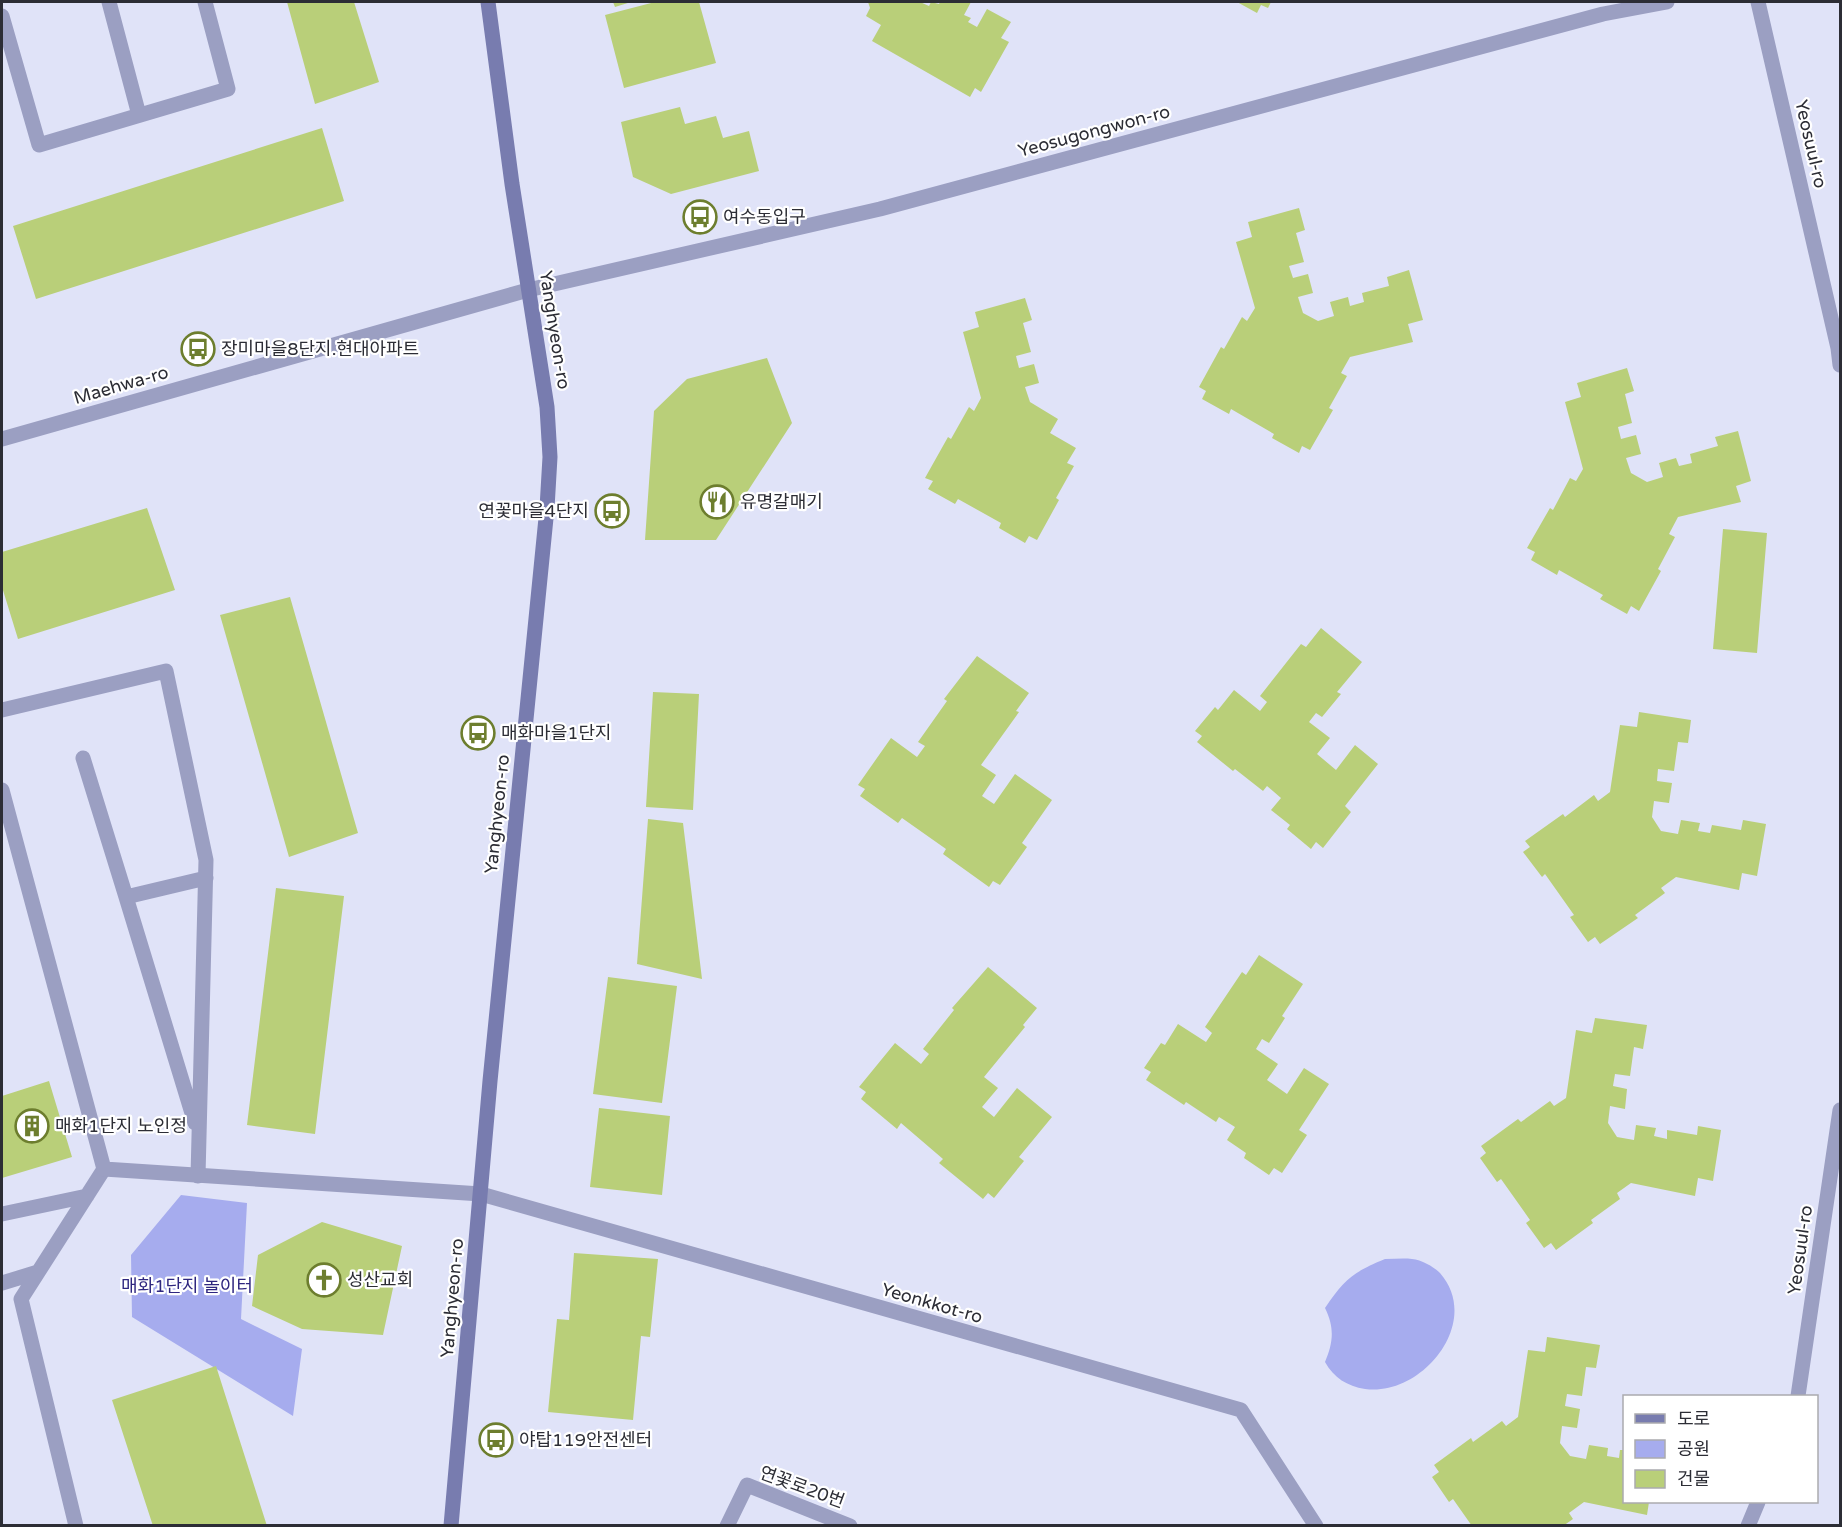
<svg xmlns="http://www.w3.org/2000/svg" width="1842" height="1527" font-family="'Varela Round','Noto Sans KR',sans-serif">
	<style>
		.green { fill: #a6acee }
		.building { fill: #b9cf79 }
		.lines { fill: none; stroke-linecap: round; stroke-linejoin: round }
		.lane { stroke: #9b9fc2; stroke-width: 15 }
		.street { stroke: #9b9fc2; stroke-width: 15 }
		.secondary { stroke: #787caf; stroke-width: 15 }
		.labels { text-anchor: middle; dominant-baseline: central; stroke-width: 4.5; stroke-linejoin: round; paint-order: stroke }
		.street-label { font-size: 18px; fill: #2c2d35; stroke: #fff }
		.poi-label { font-size: 18px; fill: #2c2d35; stroke: #fff; text-anchor: start }
		.park-label { font-size: 18px; fill: #2e267f; stroke: #fff }
	</style>
	<rect width="100%" height="100%" fill="#e0e3f8"/>
	<path class="green" d="M181,1195l66,8 -6,116 61,30 -9,67 -161,-99 -1,-62z
		M1385,1259c9,0 19,-1 27,0 10,1 22,8 28,14 43,49 -18,124 -75,116 -18,-3 -31,-11 -40,-27 8,-19 10,-34 0,-54 19,-28 28,-36 60,-49z"/>
	<path class="building" d="M287,2h67l25,80 -64,22z
		M613,2h18l-16,5z
		M655,2h44l17,61 -92,25 -19,-73z
		M868,2h52l9,4 2,-4 8,2 1,-2h31l-7,13 7,3 -3,4 9,5 10,-18 24,13 -10,16 8,4 -28,50 -6,-4 -5,9 -98,-56 9,-16 -15,-9 4,-8z
		M1237,2h34l-3,6 -7,-3 -4,8z
		M680,107l5,17 31,-8 7,22 26,-7 10,40 -88,23 -38,-17 -12,-55z
		M322,128l22,73 -308,98 -23,-73z
		M1299,208l6,22 -9,3 8,29 -15,4 4,12 15,-4 5,19 -15,4 5,16 15,8 16,-5 -4,-14 18,-5 2,9 14,-4 -2,-9 27,-7 -2,-9 22,-7 14,50 -15,4 5,18 -63,15 -9,16 6,3 -18,32 4,2 -23,40 -8,-4 -3,7 -27,-15 2,-4 -43,-25 -2,5 -27,-15 4,-8 -7,-4 22,-40 3,2 18,-32 5,4 8,-13 -19,-66 16,-5 -4,-15z
		M1025,298l7,22 -9,3 8,29 -15,4 3,12 15,-4 5,19 -14,4 5,15 28,17 -8,14 26,15 -9,15 7,3 -18,32 3,2 -22,40 -8,-4 -4,7 -26,-15 2,-5 -43,-24 -3,5 -27,-15 5,-8 -8,-3 23,-41 3,2 18,-32 5,4 7,-13 -18,-66 16,-5 -4,-15z
		M767,358l25,65 -76,117h-71l9,-129 33,-32z
		M1627,368l7,23 -9,3 7,29 -14,4 3,12 15,-4 5,19 -15,4 5,15 16,9 16,-5 -4,-14 17,-5 3,8 13,-3 -2,-9 28,-8 -3,-9 23,-6 13,50 -15,5 5,16 -63,15 -9,17 6,3 -17,32 3,2 -22,40 -8,-5 -4,8 -27,-15 3,-4 -44,-25 -2,5 -26,-15 4,-8 -8,-4 23,-40 3,2 17,-32 6,3 7,-12 -18,-67 16,-5 -4,-14z
		M147,508l28,82 -157,49 -16,-52v-35z
		M1723,529l44,4 -10,120 -44,-4z
		M290,597l68,236 -69,24 -69,-242z
		M1321,628l41,34 -25,30 4,2 -19,23 -6,-4 -7,9 21,16 -13,16 19,16 19,-25 23,19 -33,42 6,6 -28,36 -7,-6 -5,7 -24,-20 3,-4 -19,-15 10,-12 -14,-12 -4,5 -28,-22 -2,2 -36,-29 5,-6 -7,-5 20,-24 3,3 16,-20 26,21 7,-9 -7,-6 41,-52 5,3z
		M977,656l52,37 -13,18 3,1 -38,53 15,10 -14,21 12,8 21,-30 37,26 -30,43 5,4 -27,38 -7,-4 -4,6 -46,-33 3,-5 -44,-31 -4,5 -38,-27 5,-7 -7,-4 33,-47 26,19 8,-11 -7,-4 29,-41 -3,-2z
		M653,692l46,2 -6,116 -47,-3z
		M1639,712l52,8 -3,23 -10,-1 -4,29 -16,-2 -1,12 15,2 -3,20 -15,-2 -2,16 9,14 17,3 3,-14 19,3 -2,8 12,2 2,-8 29,5 2,-10 23,4 -9,52 -15,-3 -3,17 -63,-13 -15,11 4,5 -30,22 3,3 -38,26 -5,-7 -7,5 -18,-25 4,-2 -29,-41 -3,3 -19,-25 7,-5 -5,-6 38,-27 2,3 29,-22 4,6 12,-9 10,-67 17,2z
		M648,819l35,4 19,156 -65,-15z
		M276,888l68,8 -29,238 -68,-9z
		M1259,955l44,29 -21,32 3,2 -16,25 -7,-4 -6,10 22,15 -11,16 20,14 17,-26 25,16 -30,46 8,5 -25,38 -8,-5 -5,7 -25,-17 2,-5 -19,-13 8,-13 -16,-10 -3,5 -30,-20 -2,3 -38,-25 5,-8 -7,-4 17,-25 4,2 13,-21 28,18 6,-9 -7,-6 37,-55 4,3z
		M988,967l49,41 -14,17 2,2 -41,50 14,11 -16,19 12,10 23,-29 35,29 -33,40 5,4 -30,37 -6,-5 -5,6 -44,-36 4,-4 -42,-36 -4,6 -36,-30 5,-7 -7,-5 36,-44 26,21 8,-10 -6,-5 31,-39 -2,-2z
		M608,977l69,9 -15,117 -69,-9z
		M1595,1018l52,7 -4,24 -9,-2 -4,29 -15,-2 -2,12 14,3 -2,20 -15,-3 -2,17 9,14 17,3 2,-15 20,3 -2,8 13,3v-9l30,5 1,-9 23,4 -8,51 -15,-3 -3,18 -64,-13 -14,10 3,6 -29,21 2,3 -37,27 -5,-7 -7,5 -18,-25 4,-3 -29,-41 -4,3 -17,-24 6,-5 -5,-7 37,-27 3,3 29,-21 4,5 12,-8 10,-68 16,3z
		M49,1081l23,76 -70,21v-82z
		M599,1108l71,8 -8,79 -72,-8z
		M322,1222l80,24 -19,89 -81,-6 -50,-23 6,-51z
		M574,1253l84,6 -8,78 -9,-1 -8,84 -85,-8 9,-93 12,1z
		M1547,1337l53,8 -4,23 -10,-1 -4,29 -15,-2 -2,12 15,3 -3,19 -15,-2 -2,17 10,13 16,3 3,-14 19,3 -1,8 12,2 1,-8h4v52h25l-2,13 -63,-13 -15,11 4,6 -10,7h-91l-19,-27 -4,3 -17,-25 7,-5 -5,-7 37,-27 2,4 29,-21 4,5 12,-9 10,-67 17,2z
		M216,1366l51,160h-114l-41,-126z"/>
	<g class="lines">
		<path class="lane" d="M109,2l30,113
			M2,16l37,129 189,-56 -23,-87
			M2,710l164,-39 40,189 -8,316
			M83,758l43,139
			M195,1123l-69,-226 80,-19
			M2,1214l85,-18
			M2,1283l36,-11
			M76,1526l-55,-227 83,-130"/>
		<path class="street" d="M1758,2l80,346 2,17
			M2,439l526,-149 352,-81 723,-195 64,-12
			M2,790l102,379 377,25 760,216 75,116
			M1798,1396l42,-286
			M727,1526l20,-41 103,41
			M1748,1526l10,-24"/>
		<path class="secondary" d="M451,1526l39,-445 57,-573 3,-51 -3,-50 -35,-223 -24,-182"/>
	</g>
	<defs>
		<symbol id="bus-ring" viewBox="-11 -11 22 22"><circle r="9.5" fill="#fff" stroke="#6d7e2e" stroke-width="1.5"/><path d="M-5-6H5V4H4V6H2V4H-2V6H-4V4H-5ZM-3.5-4V0h7V-4ZM-3.5 1.2v1.5H-2V1.2ZM2 1.2v1.5H3.5V1.2Z" fill="#6d7e2e"/></symbol>
		<symbol id="restaurant-ring" viewBox="-11 -11 22 22"><circle r="9.5" fill="#fff" stroke="#6d7e2e" stroke-width="1.5"/><path d="M-5-6h1v4h1v-4h1v4h1v-4h1v5L-1.5 .5V6h-2V.5L-5-1ZM5-6V6H3V1.5H1.5Q1.5-4 5-6Z" fill="#6d7e2e"/></symbol>
		<symbol id="building-ring" viewBox="-11 -11 22 22"><circle r="9.5" fill="#fff" stroke="#6d7e2e" stroke-width="1.5"/><path d="M-4-6H4V6H1V3H-1V6H-4ZM-2.5-4.3h1.7v1.8h-1.7ZM.8-4.3h1.7v1.8H.8ZM-2.5-1h1.7V.8h-1.7ZM.8-1h1.7V.8H.8Z" fill="#6d7e2e"/></symbol>
		<symbol id="church-ring" viewBox="-11 -11 22 22"><circle r="9.5" fill="#fff" stroke="#6d7e2e" stroke-width="1.5"/><path d="M-1.2-6h2.4v3.5h3.3v2.4h-3.3V6h-2.4V-.1h-3.3v-2.4h3.3Z" fill="#6d7e2e"/></symbol>
	</defs>
	<g fill-rule="evenodd">
		<use href="#bus-ring" x="681" y="198" width="38" height="38"/>
		<use href="#bus-ring" x="179" y="330" width="38" height="38"/>
		<use href="#restaurant-ring" x="698" y="483" width="38" height="38"/>
		<use href="#bus-ring" x="593" y="492" width="38" height="38"/>
		<use href="#bus-ring" x="459" y="714" width="38" height="38"/>
		<use href="#building-ring" x="13" y="1107" width="38" height="38"/>
		<use href="#church-ring" x="305" y="1261" width="38" height="38"/>
		<use href="#bus-ring" x="477" y="1421" width="38" height="38"/>
	</g>
	<g class="labels">
		<g class="street-label">
			<text transform="translate(1094 131) rotate(-15)">Yeosugongwon-ro</text>
			<text transform="translate(1811 144) rotate(77)">Yeosuul-ro</text>
			<text transform="translate(555 330) rotate(81)">Yanghyeon-ro</text>
			<text transform="translate(121 385) rotate(-16)">Maehwa-ro</text>
			<text transform="translate(497 814) rotate(-84)">Yanghyeon-ro</text>
			<text transform="translate(1800 1250) rotate(-82)">Yeosuul-ro</text>
			<text transform="translate(452 1298) rotate(-85)">Yanghyeon-ro</text>
			<text transform="translate(932 1303) rotate(16)">Yeonkkot-ro</text>
			<text transform="translate(802 1487) rotate(20)">연꽃로20번</text>
		</g>
		<g class="poi-label">
			<text x="723" y="217">여수동입구</text>
			<text x="221" y="349">장미마을8단지.현대아파트</text>
			<text x="740" y="502">유명갈매기</text>
			<text x="589" y="511" text-anchor="end">연꽃마을4단지</text>
			<text x="501" y="733">매화마을1단지</text>
			<text x="55" y="1126">매화1단지 노인정</text>
			<text x="347" y="1280">성산교회</text>
			<text x="519" y="1440">야탑119안전센터</text>
		</g>
		<g class="park-label">
			<text x="187" y="1286">매화1단지 놀이터</text>
		</g>
	</g>
	<rect width="1842" height="1527" fill="none" stroke="#2c2d35" stroke-width="6"/>
	<rect x="1623" y="1395" width="195" height="108" fill="#ffffff" stroke="#ababae" stroke-width="1.5"/>
	<rect x="1635" y="1414" width="30" height="9" fill="#787caf" stroke="#ababae" stroke-width="1.5"/>
	<text x="1677" y="1425" font-size="18" fill="#2c2d35">도로</text>
	<rect x="1635" y="1440" width="30" height="18" fill="#a6acee" stroke="#ababae" stroke-width="1.5"/>
	<text x="1677" y="1455" font-size="18" fill="#2c2d35">공원</text>
	<rect x="1635" y="1470" width="30" height="18" fill="#b9cf79" stroke="#ababae" stroke-width="1.5"/>
	<text x="1677" y="1485" font-size="18" fill="#2c2d35">건물</text>
</svg>
